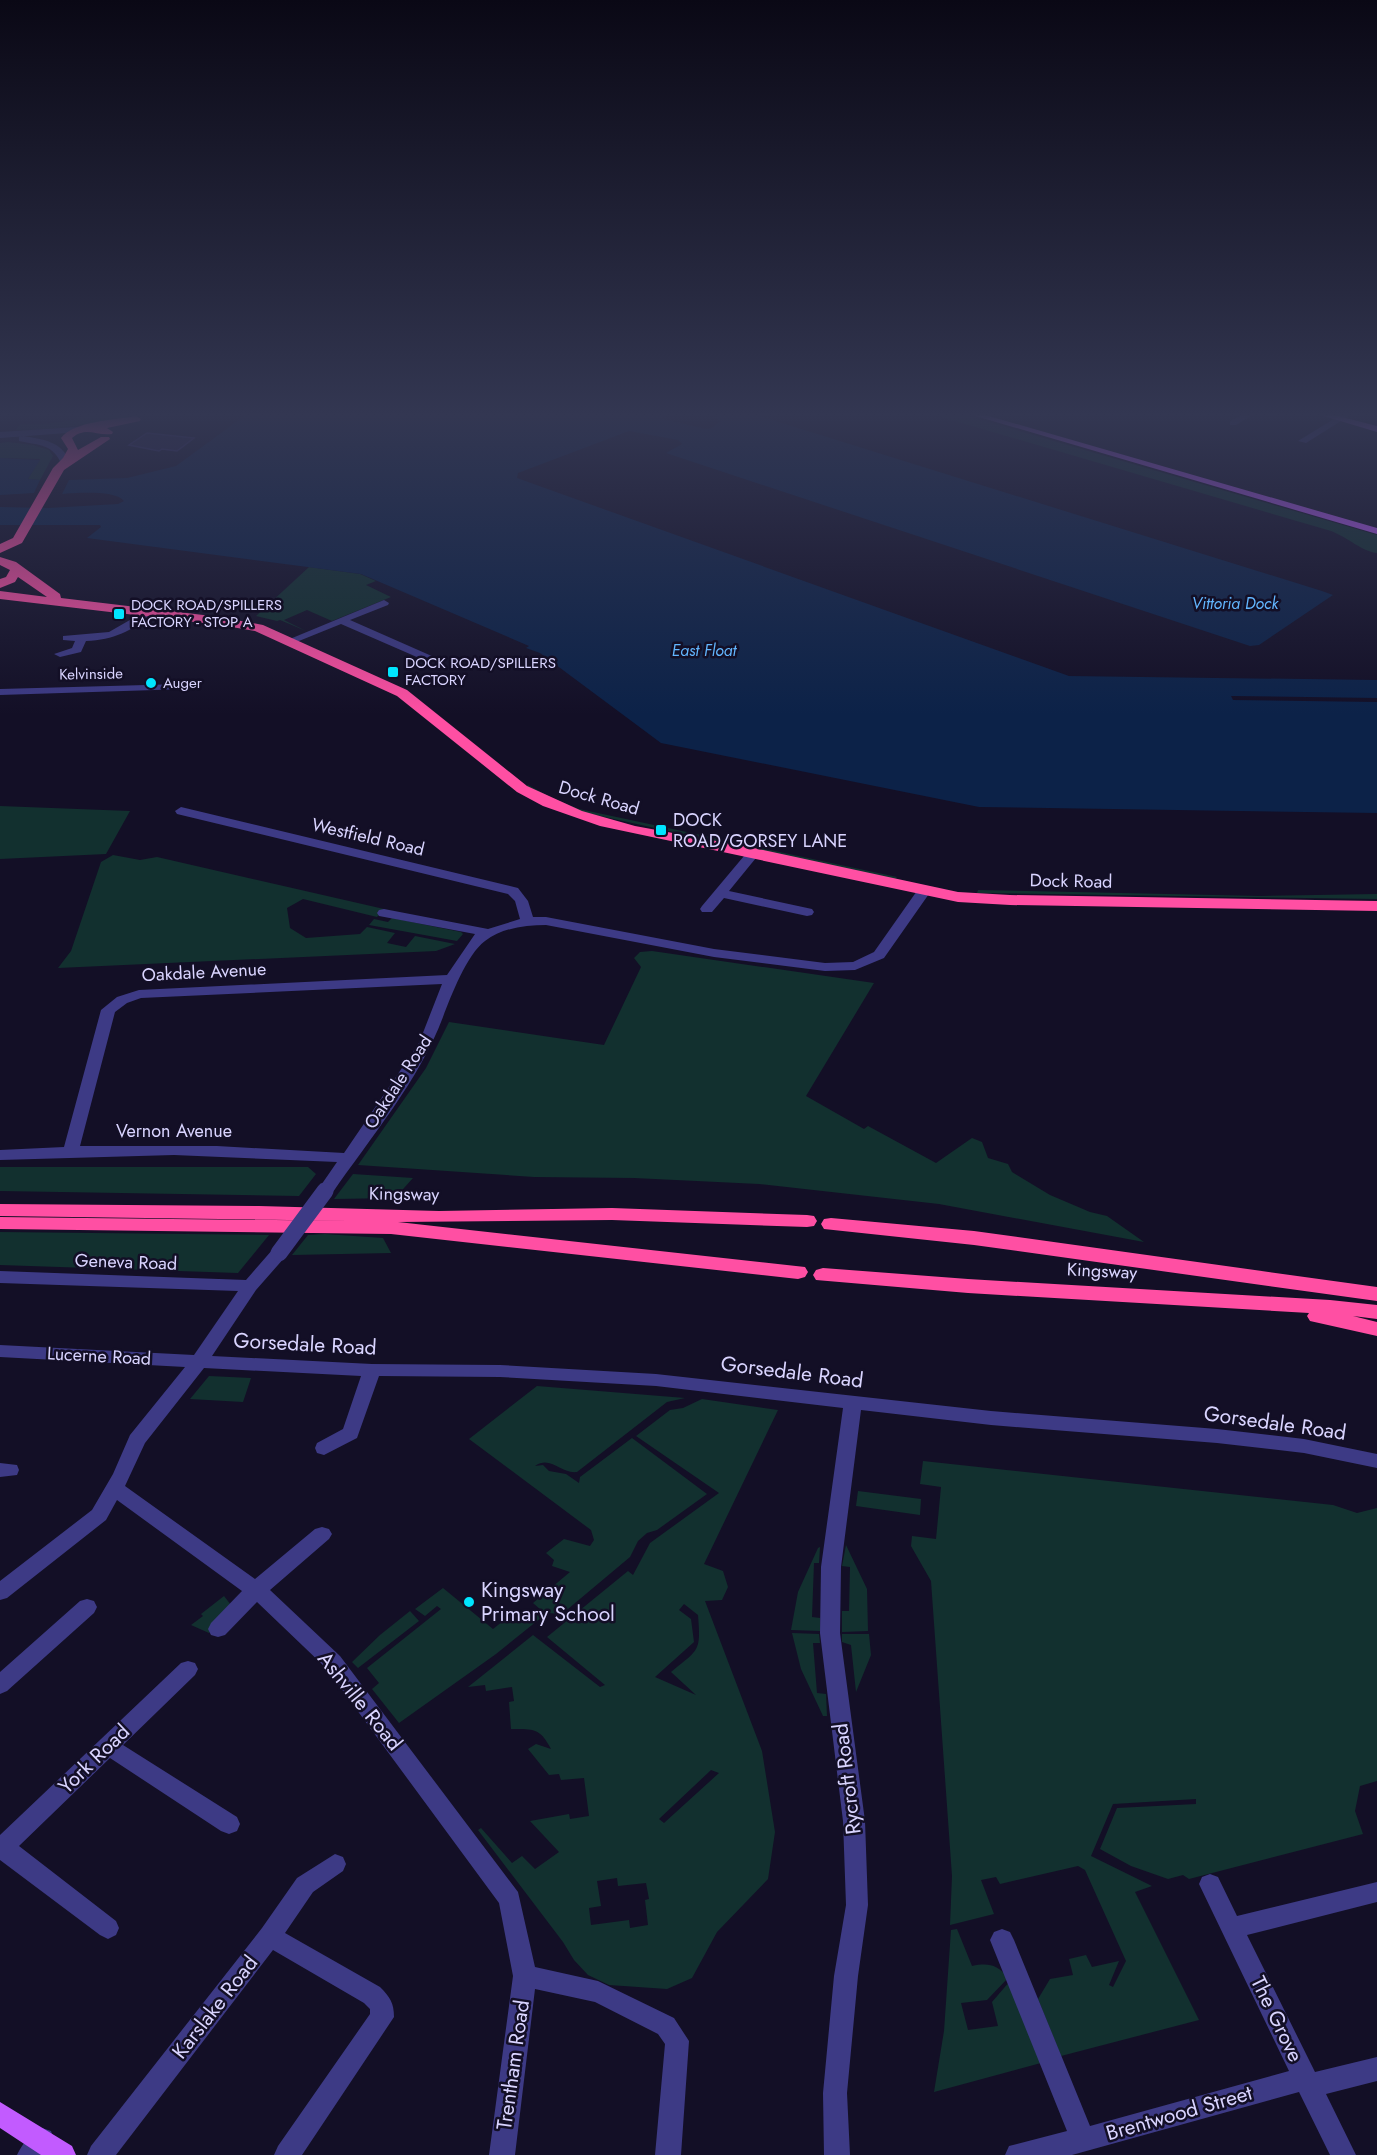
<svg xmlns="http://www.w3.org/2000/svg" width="1377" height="2155" font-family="Jost,sans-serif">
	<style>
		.green { fill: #12302f; fill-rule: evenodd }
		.water { fill: #0c2248 }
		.pier { fill: #130f26 }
		.building { fill: #241b47; stroke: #3b2d73; stroke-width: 1.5 }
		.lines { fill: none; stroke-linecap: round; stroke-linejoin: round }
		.minor { fill: #3d3a85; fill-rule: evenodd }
		.major { fill: #c25bff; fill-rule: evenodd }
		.highway { fill: #ff4fa3; fill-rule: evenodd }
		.minor-bridge { stroke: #3d3a85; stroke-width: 17 }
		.poi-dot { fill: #00e5ff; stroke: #130f26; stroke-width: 2 }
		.labels { text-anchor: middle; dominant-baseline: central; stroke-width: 5; stroke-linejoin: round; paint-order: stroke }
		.far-poi-label { font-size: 15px; fill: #d9d4ff; stroke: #130f26; text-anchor: start }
		.far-street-label { font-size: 15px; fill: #d9d4ff; stroke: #130f26 }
		.far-water-label { font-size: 16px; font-style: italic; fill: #62b6ff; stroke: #130f26 }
		.street-label { font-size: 18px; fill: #d9d4ff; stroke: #130f26 }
		.poi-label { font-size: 18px; fill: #d9d4ff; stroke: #130f26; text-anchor: start }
		.near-street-label { font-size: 21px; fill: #d9d4ff; stroke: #130f26 }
		.near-poi-label { font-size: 21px; fill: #d9d4ff; stroke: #130f26; text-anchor: start }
	</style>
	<rect width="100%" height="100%" fill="#130f26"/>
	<path class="green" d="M90,414h47c-39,11 -80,15 -121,16l4,-6c24,0 48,0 70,-10z
		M931,414h30l416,121v18c-14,-1 -30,-16 -46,-22z
		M8,442l25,3 16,5 4,6 -13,24 -12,-1 12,-20 -40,-1v-15z
		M309,567l51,7 16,7 -10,4 25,12 -59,24 -25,-11 -23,10 22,11 -26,-11 -3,1 -21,-5z
		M528,785l24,13 27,11 318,68 -3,3 -317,-69 -52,-24z
		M0,806l130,5 -24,43 -106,5z
		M113,855l27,5 17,-3 227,52 -7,8 -74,-18 -16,9 3,20 16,10 54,-4 7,-7 28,6 -8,10 19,4 9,-11 40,8 -19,7 -378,17 13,-17 30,-89z
		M978,890l282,6 117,-2v5l-400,-6z
		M392,918l69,14 2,2 -6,7 -88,-16 5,-6 14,3z
		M652,951l222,32 -68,113 58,33 4,-3 68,37 36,-25 10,4 6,16 20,6 4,8 38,23 40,17 17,4 37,26 -205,-38 -180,-20 -125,-6 -100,-1 -176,-12 68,-97 23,-46 155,23 37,-78 -7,-9 6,-6z
		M0,1167h308l8,7 -17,22 -299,-5z
		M353,1174l60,4 -18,20 -61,1z
		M0,1232l269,3 -31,38 -238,-8z
		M325,1234l58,4 8,15 -99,2 16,-20z
		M209,1376l42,2 -8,24 -53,-3z
		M537,1386l148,12 -18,4 -90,70c-17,2 -26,-17 -42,-6l8,-1 6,6 17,3 13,9 1,-6 52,-39 75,56 -50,36 -10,3 -9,8 -8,16 -68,57 -15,-1 -51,41 -97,69 -27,-34 7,-6 -12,-15 74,-59 -4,-3 -12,10 -10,-7 28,-21 50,41 25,-20 13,10 10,-9 -8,-7 37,-31 -18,-6 2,-6 -8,-7 18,-14 26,7 4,-6 -3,-10 -122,-91z
		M702,1399l76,11 -74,154 19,7 5,16 -6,13 -17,1 57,150 13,81 -7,47 -51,53 -25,46 -25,11 -58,-4 -21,-10 -14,-15 -11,-18 -85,-112 3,-2 31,35 10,-7 13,13 24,-17 -29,-31 39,-7 1,5 19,-3 -5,-38 -23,2 -2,-6 -10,1 -21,-26 8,-5 15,5c-11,-21 -17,-20 -40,-20l-2,-27 5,-1 -2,-14 -26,4 -1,-6 -17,2 65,-52 67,52 5,-2 -58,-48 81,-66 5,4 17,-32 69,-50 -83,-57 34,-26 13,-2zM684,1604l14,11c3,37 1,34 -27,57l25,23 -41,-18 39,-35 -3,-23 -12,-9zM711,1770l8,3 -55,50 -5,-4zM617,1878l1,8 28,-3 3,16 -4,1 3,25 -18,3 -1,-8 -38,5 -2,-17 12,-2 -4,-25z
		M923,1461l410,44 24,8 20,-5v273l-17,5 -5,25 8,23 -174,45 -6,-4 -15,4 -37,-13 -31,-17 17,-41 79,-4v-5l-83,5 -22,52 61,30 -17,6 64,128 -138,36 -23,-57 12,-20 23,-4 -4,-16 17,-4 6,12 27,-6 -10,24 4,2 13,-26 -41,-91 -7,-4 -78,18 -4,-7 -15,3 13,34 -44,11 2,-49 -21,-295 -20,-35 1,-10 24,3 5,-52 -21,-3z
		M858,1491l63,8 -1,16 -64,-9z
		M846,1545l21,44 1,42 -26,1v-21h7l1,-44 -8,-1z
		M820,1547l-1,16h-5l-2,54 8,1v13l-29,-1 7,-38 20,-44z
		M224,1596l7,9 -3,10 -19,18 -18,-8 12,-9 -2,-2z
		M410,1611l9,10 -61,47 -6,-6 28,-27z
		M792,1633l27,1 1,9h-7l4,50 9,1 1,22h-4l-22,-47z
		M842,1634h27l2,21 -15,37 -5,-47 -9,-3z
		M957,1929l15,37c16,-3 25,-2 36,12l-21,22 -26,3 7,27 30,-4 -6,-24 18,-21 31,82 -107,29 10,-61 7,-101z"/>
	<path class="water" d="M247,414h425l-12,4 46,11 6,-1 9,-7 -6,-4 7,-3h31l569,177 11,4 -74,50 -9,1 -584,-193 16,-9 -4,-4 -49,-9 -111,42 -1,5 552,198 308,4v133l-398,-6 -318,-64 -121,-90 -14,-5 3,-2 -168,-72 -274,-36 14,-11 -1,-2h-100v-18l48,1 70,-4 6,-3c-9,-11 -47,-8 -62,-7l7,-14 58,-2 49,-12z
		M0,458l40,2 -12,19 12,1 -6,13 -34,2z"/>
	<path class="pier" d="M1231,696l146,2v4l-144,-2z"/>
	<path class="building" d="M147,433l47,5 -17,13 -15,-2 -3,2 -30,-6z"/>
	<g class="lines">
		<path class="minor" d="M1244,414h10l-18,11h-6v-4z
			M1342,414h10l-46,29 -8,-2z
			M77,427l4,3 -1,2 -80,6v-6z
			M22,436c20,3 41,5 48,27l-8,2c-10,-22 -21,-19 -43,-24v-4z
			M384,600l5,3 -1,2 -38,15 84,37v4h-8l-85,-37 -47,19h-8l-1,-2z
			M149,609l4,1v4c-22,17 -39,26 -67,27l-5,11 -21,5 -6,-3 18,-6 3,-7 -12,-1v-4l46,-4z
			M182,684l6,3 -2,2 -186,6v-6z
			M181,807l337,81 10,13 5,16h13l168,32 111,14 28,-1 21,-10 45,-64h10l2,3 -47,67 -29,12 -30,1 -111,-14 -168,-32c-21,0 -44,3 -61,16 -18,13 -34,55 -42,76 -24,64 -73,121 -112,178h-12l-2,-4 20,-29 -163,-7 -174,5v-10l64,-3 37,-137 16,-13 22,-7 308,-15 28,-41 -96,-18 -2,-3 2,-3 5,-1 104,20 32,-10 -5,-18 -7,-7 -331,-80 -2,-3zM442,984l-23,59 -75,110 -127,-7h-137l35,-134 12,-9 14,-5z
			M754,849l6,4 -31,38 83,18 2,3 -2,3 -5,1 -83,-18 -12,14h-10l-2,-3 2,-3 47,-56z
			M279,1247l6,2 2,4 -2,4 -29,33 -44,66 160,8 128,1 156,9 335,37 226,18 87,10 73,15v14l-73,-15 -87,-10 -226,-18 -130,-15 -20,157 -1,66 25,188 3,84 -10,71 -11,117 3,62h-26l-1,-62 11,-117 12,-71 -3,-84 -23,-188 1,-66 22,-159 -187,-22 -156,-9 -121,-1 -22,62 -33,17 -7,-2 -2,-5 2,-5 26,-14 18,-53 -157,-8 -59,75 -20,43 130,93 60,-50 7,-2 7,2 3,5 -3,5 -59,51 70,66 178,236 17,75 63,14 76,37 15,23 -8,114h-26l10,-111 -7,-10 -63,-32 -60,-13 -20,166h-26l24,-179 -14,-73 -173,-235 -69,-66 -32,33 -7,2 -7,-2 -3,-6 3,-6 31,-32 -125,-91 -11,20 -99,78 -7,2v-19l92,-71 21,-36 17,-39 55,-68 -185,-10v-12l194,10 44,-64 -238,-8v-12l246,9 27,-31z
			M0,1463l17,2 2,5 -2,5 -17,2z
			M87,1599l7,2 3,6 -3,6 -87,78 -7,3v-22l80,-71z
			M188,1661l7,2 3,6 -3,6 -72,70 114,72 3,7 -3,7 -8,3 -8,-3 -111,-73 -91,88 97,75 3,7 -3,7 -8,4 -8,-4 -100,-75v-25l181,-172z
			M335,1854l8,3 3,7 -3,7 -30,21 -28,41 95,54c10,10 14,16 14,30l-92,138h-28l4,-9 92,-132v-5l-6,-6 -91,-53 -157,205h-29l4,-9 171,-218 35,-50z
			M1210,1874l8,3 19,39 140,-34v20l-130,33 68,137 62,-15v24l-51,13 30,61h-26l-31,-63 -227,63h-67l4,-9 58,-15 -77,-191 4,-8 8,-3 8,3 4,8 76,186 199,-55 -90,-187 3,-7z
			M42,2128l9,3 3,9 -8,15h-29c6,-12 13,-22 25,-27z"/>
		<path class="major" d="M969,414h13l395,114v6z
			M1317,414h13l47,12v6z
			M0,2102l72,44 4,9h-35l-41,-27z"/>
		<path class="highway" d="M136,416l5,3 -1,2 -33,7 6,4 -1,2c-16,2 -26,-8 -40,4l6,12 23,-13h8l1,2 -46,31 -42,73 -22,10v-9l13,-6 40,-70 10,-10 5,-9 -7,-11c13,-17 54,-18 75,-22z
			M0,557l16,5 44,32 1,4 159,19 43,8 144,65 120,96 55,25 53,15 119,22 204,44 52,3 367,6v10l-367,-6 -52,-3 -358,-76 -57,-20 -26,-14 -120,-96 -142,-65 -35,-6 -220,-26v-8l47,6 -29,-20 -3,5 -15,6v-9l6,-2 4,-7 -10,-5z
			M0,1204l259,2 180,5 173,-3 195,7 7,1 3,5 -3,5 -7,1 -195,-7 -214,2 407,45 3,5 -3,5 -7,2 -407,-45 -391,-5v-12l356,4 -356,-5z
			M831,1218l143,13 403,56v14l-403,-56 -150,-16 -3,-5 3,-5z
			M823,1268l145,11 362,21 47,5v14l-24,-3 24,6v14l-67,-15 -3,-5 2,-3 -341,-20 -152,-13 -3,-5 3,-5z"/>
		<path class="minor-bridge" d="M279,1253l46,-62"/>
	</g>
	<linearGradient id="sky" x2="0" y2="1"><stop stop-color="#0a0815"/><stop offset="0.58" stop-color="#333752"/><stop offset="1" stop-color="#333752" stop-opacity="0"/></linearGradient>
	<rect width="1377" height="715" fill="url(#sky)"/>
	<g class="poi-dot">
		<rect x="113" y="608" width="12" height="12" rx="3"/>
		<rect x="387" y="666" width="12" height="12" rx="3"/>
		<circle cx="151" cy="683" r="6"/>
		<rect x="655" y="824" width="12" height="12" rx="3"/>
		<circle cx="469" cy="1602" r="6"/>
	</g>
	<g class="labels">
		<g class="far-poi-label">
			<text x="131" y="605">DOCK ROAD/SPILLERS<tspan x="131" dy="17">FACTORY - STOP A</tspan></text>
			<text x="405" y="663">DOCK ROAD/SPILLERS<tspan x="405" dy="17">FACTORY</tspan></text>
			<text x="163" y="683">Auger</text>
		</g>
		<g class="far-street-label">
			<text transform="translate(91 674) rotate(-1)">Kelvinside</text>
		</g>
		<g class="far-water-label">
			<text x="1235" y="603">Vittoria Dock</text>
			<text x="704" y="650">East Float</text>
		</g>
		<g class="street-label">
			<text transform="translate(599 798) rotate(16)">Dock Road</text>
			<text transform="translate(368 837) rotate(13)">Westfield Road</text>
			<text transform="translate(1071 881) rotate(1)">Dock Road</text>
			<text transform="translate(204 972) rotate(-3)">Oakdale Avenue</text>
			<text transform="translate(398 1082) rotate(-57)">Oakdale Road</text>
			<text x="174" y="1131">Vernon Avenue</text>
			<text transform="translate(404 1194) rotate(1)">Kingsway</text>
			<text transform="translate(126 1262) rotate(2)">Geneva Road</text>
			<text transform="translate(1102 1271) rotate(3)">Kingsway</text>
			<text transform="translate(99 1356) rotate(3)">Lucerne Road</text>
		</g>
		<g class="poi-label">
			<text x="673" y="820">DOCK<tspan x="673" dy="21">ROAD/GORSEY LANE</tspan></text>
		</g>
		<g class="near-street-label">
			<text transform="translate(305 1344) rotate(3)">Gorsedale Road</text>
			<text transform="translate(792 1372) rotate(7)">Gorsedale Road</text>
			<text transform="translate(1275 1423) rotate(8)">Gorsedale Road</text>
			<text transform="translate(360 1701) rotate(51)">Ashville Road</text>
			<text transform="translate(94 1759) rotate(-44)">York Road</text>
			<text transform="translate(847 1779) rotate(-97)">Rycroft Road</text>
			<text transform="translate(215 2007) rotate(-52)">Karslake Road</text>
			<text transform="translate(1277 2019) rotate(64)">The Grove</text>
			<text transform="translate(513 2065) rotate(-82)">Trentham Road</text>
			<text transform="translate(1179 2113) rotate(-16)">Brentwood Street</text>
		</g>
		<g class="near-poi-label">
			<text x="481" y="1590">Kingsway<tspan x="481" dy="24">Primary School</tspan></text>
		</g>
	</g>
</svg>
